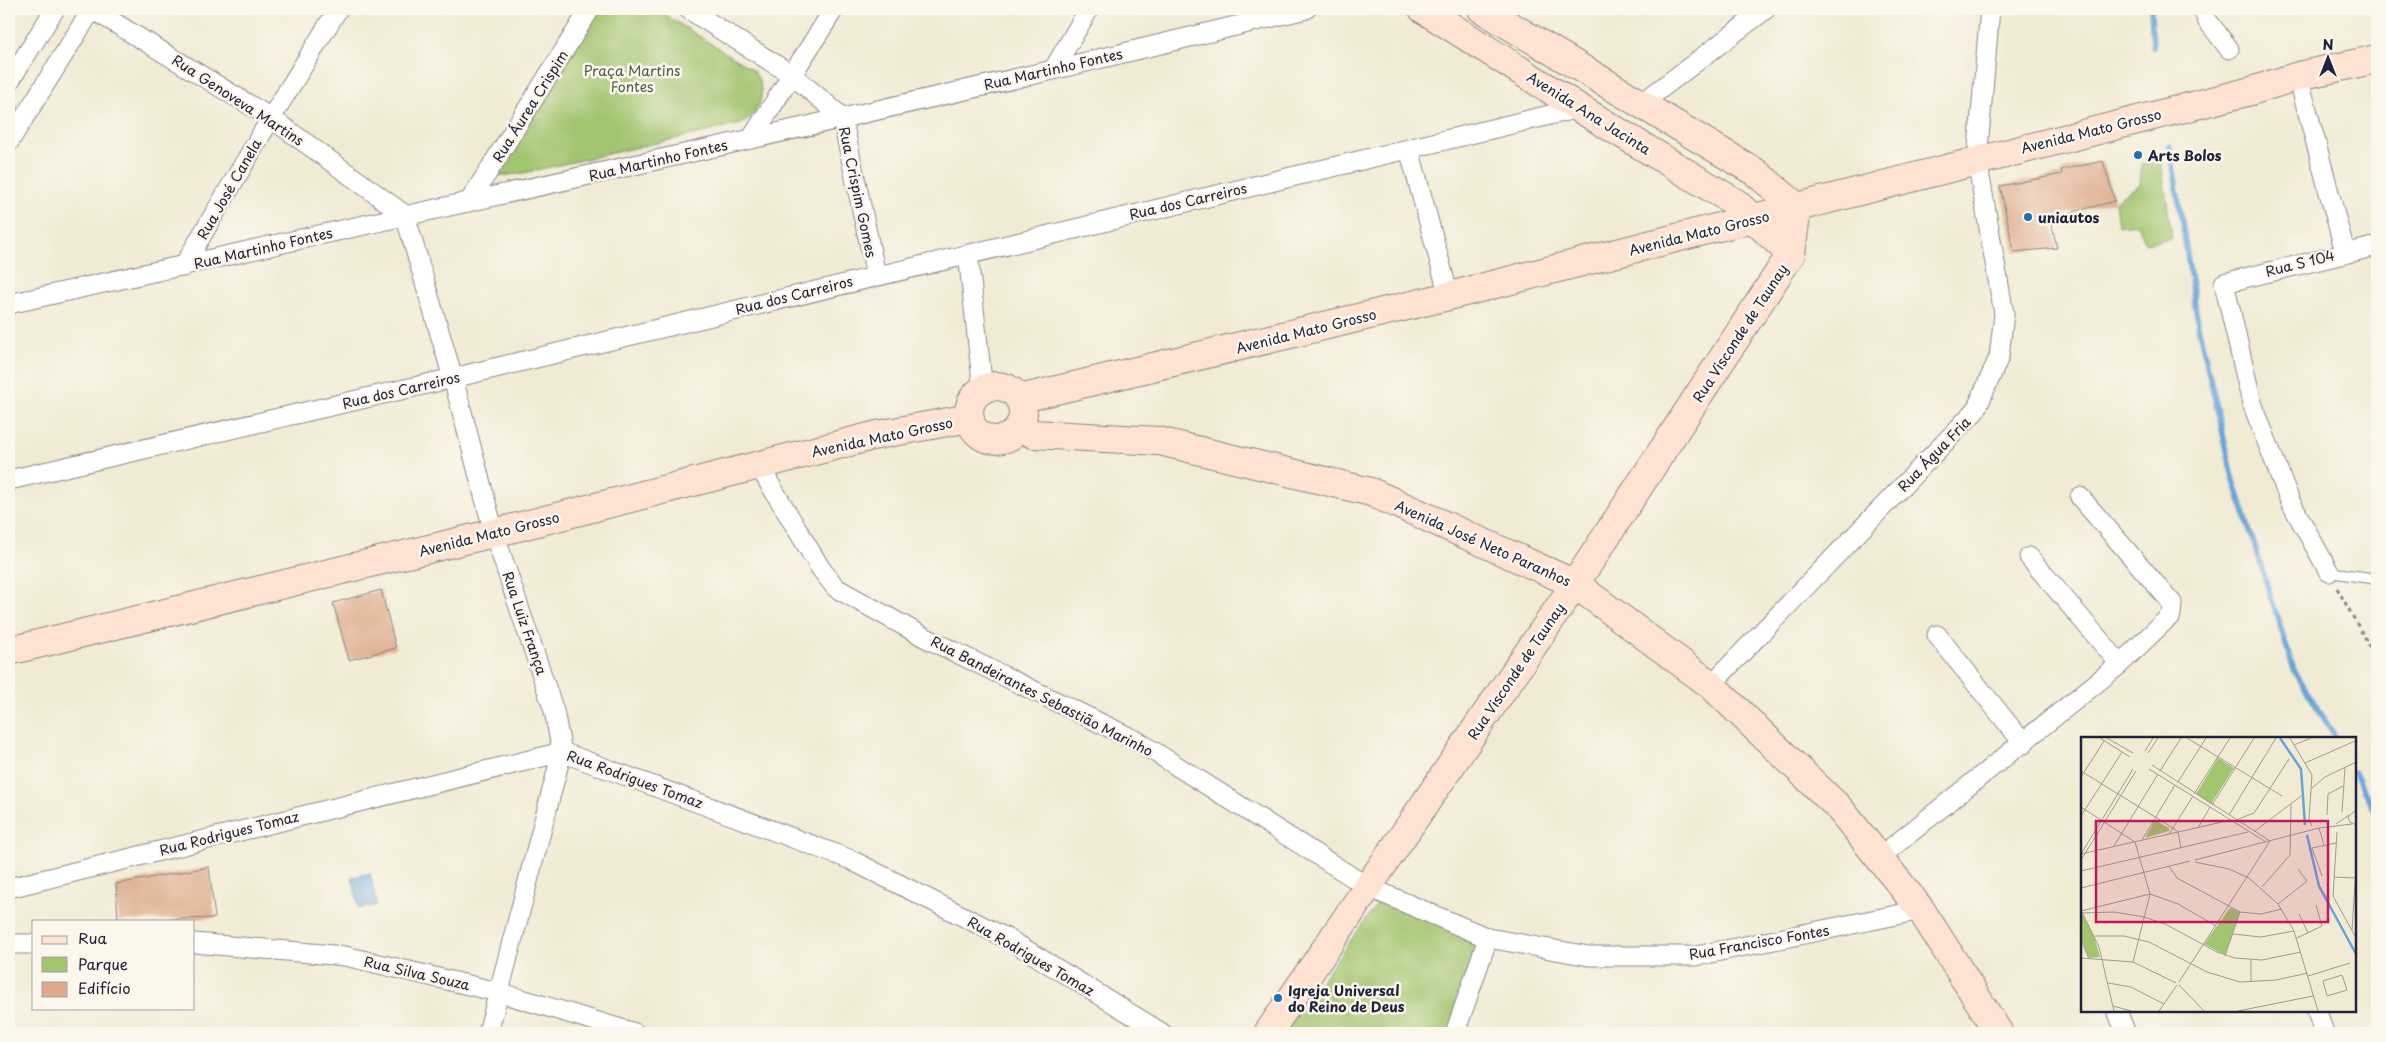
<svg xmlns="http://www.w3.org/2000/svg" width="2386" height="1042" font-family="'Playpen Sans',sans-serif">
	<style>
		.green { fill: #a2c56f; stroke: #627455 }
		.water { fill: #69a4d9; stroke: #46638a }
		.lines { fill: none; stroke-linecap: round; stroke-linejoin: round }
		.stream { stroke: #69a4d9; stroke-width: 5.5 }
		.building { fill: #ddab8a }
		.lane-casing { stroke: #8a8688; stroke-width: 12 }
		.street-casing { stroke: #8a8688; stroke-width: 21 }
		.secondary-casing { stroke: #8a8688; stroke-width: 30 }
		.path { stroke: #8a8688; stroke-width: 3; stroke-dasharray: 4 4; stroke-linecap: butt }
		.lane { stroke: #fff; stroke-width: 10 }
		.street { stroke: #fff; stroke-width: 19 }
		.secondary { stroke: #fee3d2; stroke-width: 28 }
		.poi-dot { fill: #1f6fb2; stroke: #fbf7ec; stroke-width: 2 }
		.labels { text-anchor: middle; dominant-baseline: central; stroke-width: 5; stroke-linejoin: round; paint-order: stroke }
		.street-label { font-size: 14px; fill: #22223b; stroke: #fbf7ec }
		.park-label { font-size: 14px; fill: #4f5b4d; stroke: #fbf7ec }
		.poi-label { font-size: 14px; font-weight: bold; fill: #22223b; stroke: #fbf7ec; text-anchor: start }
		.inset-river { fill: none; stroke: #69a4d9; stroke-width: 2.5 }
		.inset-road { fill: none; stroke: #9e9b97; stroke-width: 1 }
		.view { fill: #c2185b; fill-opacity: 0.15; stroke: #c2185b; stroke-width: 2.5 }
		.inset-edge { fill: none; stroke: #22223b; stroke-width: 2.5 }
	</style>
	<rect width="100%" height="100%" fill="#fbf7ec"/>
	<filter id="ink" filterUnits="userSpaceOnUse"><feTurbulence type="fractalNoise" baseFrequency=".02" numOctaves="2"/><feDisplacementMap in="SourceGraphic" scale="10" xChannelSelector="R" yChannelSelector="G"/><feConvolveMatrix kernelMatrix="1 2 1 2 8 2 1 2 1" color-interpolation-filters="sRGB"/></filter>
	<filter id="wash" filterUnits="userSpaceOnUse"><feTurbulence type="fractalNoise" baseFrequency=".0096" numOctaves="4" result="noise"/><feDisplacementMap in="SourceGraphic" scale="20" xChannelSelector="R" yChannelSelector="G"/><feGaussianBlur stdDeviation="1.12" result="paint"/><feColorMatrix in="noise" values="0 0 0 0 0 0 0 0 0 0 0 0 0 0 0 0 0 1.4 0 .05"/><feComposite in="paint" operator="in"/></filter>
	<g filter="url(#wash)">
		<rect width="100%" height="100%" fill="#f1ebd4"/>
		<path class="green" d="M594,9h62l97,61c15,19 9,43 -12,54l-222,50 -20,2 -1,-3z
			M2161,161l11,77 -27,5 -7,-19 -20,2 -3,-25 25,-17 2,-20z
			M1380,900l104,38 -34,95h-167z"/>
		<path class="water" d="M370,873l7,32 -18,4 -7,-32z"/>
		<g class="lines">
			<path class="stream" d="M2151,9l2,38
				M2170,146l29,184 34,147 61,193 42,68
				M2355,773l22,42"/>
		</g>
		<g id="blocks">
			<path class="building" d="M2103,161l12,40 -65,17 7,30 -43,4 -14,-66 62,-12 -1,-4z
				M381,590l15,58 -47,12 -16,-57z
				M209,867l6,51 -97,3 -2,-37z"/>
		</g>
	</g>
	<g filter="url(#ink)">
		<use href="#blocks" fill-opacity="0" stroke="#8a8688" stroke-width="1"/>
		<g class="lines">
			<defs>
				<path id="lane" d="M2329,572l48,7"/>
				<path id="street" d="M92,9l179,109 134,97 48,163 41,155 60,178 8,41 -74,281
					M688,9l104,66 50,42 34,158
					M2203,9l4,11 22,29
					M1053,70l36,-61
					M2298,76l47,176
					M9,82l46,-73
					M1642,103l124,-94
					M751,139l83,-130
					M9,142l83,-133
					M1409,149l40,147
					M469,202l121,-193
					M968,254l15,136
					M183,267l88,-149 67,-109
					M9,304l742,-165 302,-69 253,-61
					M759,466l62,103 15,19 90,50 213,104 229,145 120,51 101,18h107l225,-46
					M9,480l444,-102 1126,-270
					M2029,557l91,107
					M2329,572l-39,-71 -38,-98 -28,-120 153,-37
					M1937,635l87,109
					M1711,685l265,-275 23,-53 5,-43 -27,-154 13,-151
					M1880,857l240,-193 51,-49 1,-12 -92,-106
					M9,888l553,-136 287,107 161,81 152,93
					M194,943l151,13 153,36 137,41
					M9,944h25
					M2117,1011l9,22
					M2317,1011l7,22
					M1455,1033l33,-95"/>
				<path id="secondary" d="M1423,9l156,99 157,95 55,51
					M969 413a27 27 0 1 1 54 0a27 27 0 1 1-54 0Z
					M1019,399l430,-103 802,-205 47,-15 79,-17
					M1020,424l13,10 126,7 212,51 204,92 136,101 128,123 82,102 78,123
					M9,651l485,-118 383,-98 93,-17
					M1268,1033l307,-449 216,-330 6,-47 -42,-35 -273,-163"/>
			</defs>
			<use href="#lane" class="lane-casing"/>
			<use href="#street" class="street-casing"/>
			<use href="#secondary" class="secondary-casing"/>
			<path class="path" d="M2337,588l40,72"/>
			<use href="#lane" class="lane"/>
			<use href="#street" class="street"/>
			<use href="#secondary" class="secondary"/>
		</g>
	</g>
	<g class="poi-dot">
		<circle cx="2138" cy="155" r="5"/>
		<circle cx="2028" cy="217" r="5"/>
		<circle cx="1278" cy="998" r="5"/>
	</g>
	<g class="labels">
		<g class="street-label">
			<text transform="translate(1053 69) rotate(-13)">Rua Martinho Fontes</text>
			<text transform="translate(238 100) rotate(33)">Rua Genoveva Martins</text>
			<text transform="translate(530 106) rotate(-58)">Rua Áurea Crispim</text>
			<text transform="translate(1589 113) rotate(32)">Avenida Ana Jacinta</text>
			<text transform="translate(2091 131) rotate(-14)">Avenida Mato Grosso</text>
			<text transform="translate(658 160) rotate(-13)">Rua Martinho Fontes</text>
			<text transform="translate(229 189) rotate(-60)">Rua José Canela</text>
			<text transform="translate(858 192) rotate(78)">Rua Crispim Gomes</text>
			<text transform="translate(1188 201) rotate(-13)">Rua dos Carreiros</text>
			<text transform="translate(1699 233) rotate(-14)">Avenida Mato Grosso</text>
			<text transform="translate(263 248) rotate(-13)">Rua Martinho Fontes</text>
			<text transform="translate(2300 263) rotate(-14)">Rua S 104</text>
			<text transform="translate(794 295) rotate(-14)">Rua dos Carreiros</text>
			<text transform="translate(1306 331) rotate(-14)">Avenida Mato Grosso</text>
			<text transform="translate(1740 333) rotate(-57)">Rua Visconde de Taunay</text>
			<text transform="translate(401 390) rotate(-13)">Rua dos Carreiros</text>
			<text transform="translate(882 437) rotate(-12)">Avenida Mato Grosso</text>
			<text transform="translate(1934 454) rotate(-46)">Rua Água Fria</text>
			<text transform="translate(489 534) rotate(-14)">Avenida Mato Grosso</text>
			<text transform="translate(1483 543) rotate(24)">Avenida José Neto Paranhos</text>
			<text transform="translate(525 623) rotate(71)">Rua Luiz França</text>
			<text transform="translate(1516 671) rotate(-56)">Rua Visconde de Taunay</text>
			<text transform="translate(1042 696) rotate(27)">Rua Bandeirantes Sebastião Marinho</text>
			<text transform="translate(635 779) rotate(20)">Rua Rodrigues Tomaz</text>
			<text transform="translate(229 833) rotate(-14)">Rua Rodrigues Tomaz</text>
			<text transform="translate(1759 942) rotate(-10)">Rua Francisco Fontes</text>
			<text transform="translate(1031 956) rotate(30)">Rua Rodrigues Tomaz</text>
			<text transform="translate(417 973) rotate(13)">Rua Silva Souza</text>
		</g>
		<g class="park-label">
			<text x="632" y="70">Praça Martins<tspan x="632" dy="16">Fontes</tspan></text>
		</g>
		<g class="poi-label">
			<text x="2148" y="155">Arts Bolos</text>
			<text x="2038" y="217">uniautos</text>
			<text x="1288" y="990">Igreja Universal<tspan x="1288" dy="16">do Reino de Deus</tspan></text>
		</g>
	</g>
	<g transform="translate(2081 737)">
		<rect width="275" height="275" fill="#f1ebd4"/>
		<path d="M137,21l16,10 -23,36 -15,-10zM74,83l14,8v3l-24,7zM149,171l10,4 -15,43 -21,-11zM0,174l13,25 6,21 -11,1 -8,-19z" fill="#a2c56f"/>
		<path class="inset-river" d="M199,1l21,31 4,56M226,98l12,51 37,68"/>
		<path class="inset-road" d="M19,1l30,19M26,1l26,15M106,1l95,58M209,1l22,37 -3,44 3,7M213,8l17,-7M64,14l8,-13M67,16l10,-15M224,26l50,-22M71,28l118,76M68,32l117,73M0,34l92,57 5,4 3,16M79,34l21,-33M0,40l23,-36M97,45l28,-44M231,51l13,-11 31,-15M113,57l36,-56M131,68l42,-67M0,70l54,35 15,52 -17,68M275,73l-8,7 2,5 6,3M261,75l3,-44M148,78l47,-77M246,78l1,-21 15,-8M0,79l41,-64M155,83l18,-7 35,-54M255,87l13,-9M117,91l12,-21M238,91l5,17M174,94l46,-35M256,95l-4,64 23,42M88,97l24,-38M61,103l33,-55M33,109l44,-72M0,117l150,-34M0,117l52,-85M0,123l55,-89M114,123l124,-32 33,-4M114,125l34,7 20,9 29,26 16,27 24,80M88,129l8,12 63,34 21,2 21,-5M0,134l167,-39M241,139l-10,-28 24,-5M253,140l21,1M181,150l28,-32 1,-51M0,151l109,-27M197,167l29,-23 -9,-12M0,174l69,-17 28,10 38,22M1,175l17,35 15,64M2,176l31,-1 30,5 21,7 52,28 18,6 27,2 39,-8M218,177l9,19M271,193l4,-62M152,197l28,3 33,-6M14,199h29l25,6 58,30 33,10 36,-2 32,-7M216,201l25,-12 -6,-21M0,203l8,19M144,219l15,-44M0,221l52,4 43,21M261,238l5,15 -20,6 -4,-15zM227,239l42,-13M98,245l91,-141M170,245v-22M27,246l23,4 33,17M98,248l25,26M32,269l18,5M78,274l18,-26M157,274l75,-15"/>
		<path class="view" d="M15,84h232v101h-232z"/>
		<rect width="275" height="275" class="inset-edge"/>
	</g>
	<rect width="2386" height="1042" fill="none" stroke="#fbf7ec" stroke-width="30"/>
	<rect x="32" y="920" width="162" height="90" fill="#fbf7ec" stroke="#a4a2a5"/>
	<rect x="42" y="936" width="25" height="8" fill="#fee3d2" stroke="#a4a2a5"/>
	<text x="78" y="944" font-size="15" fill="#22223b">Rua</text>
	<rect x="42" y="957" width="25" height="15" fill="#a2c56f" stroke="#a4a2a5"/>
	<text x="78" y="970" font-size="15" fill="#22223b">Parque</text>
	<rect x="42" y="982" width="25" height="15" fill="#ddab8a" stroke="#a4a2a5"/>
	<text x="78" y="994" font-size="15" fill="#22223b">Edifício</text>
	<g transform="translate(2328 58)" stroke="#fbf7ec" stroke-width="4" paint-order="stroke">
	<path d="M0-4L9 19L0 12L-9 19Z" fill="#22223b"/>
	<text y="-8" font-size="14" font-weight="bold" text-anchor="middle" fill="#22223b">N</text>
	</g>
</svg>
